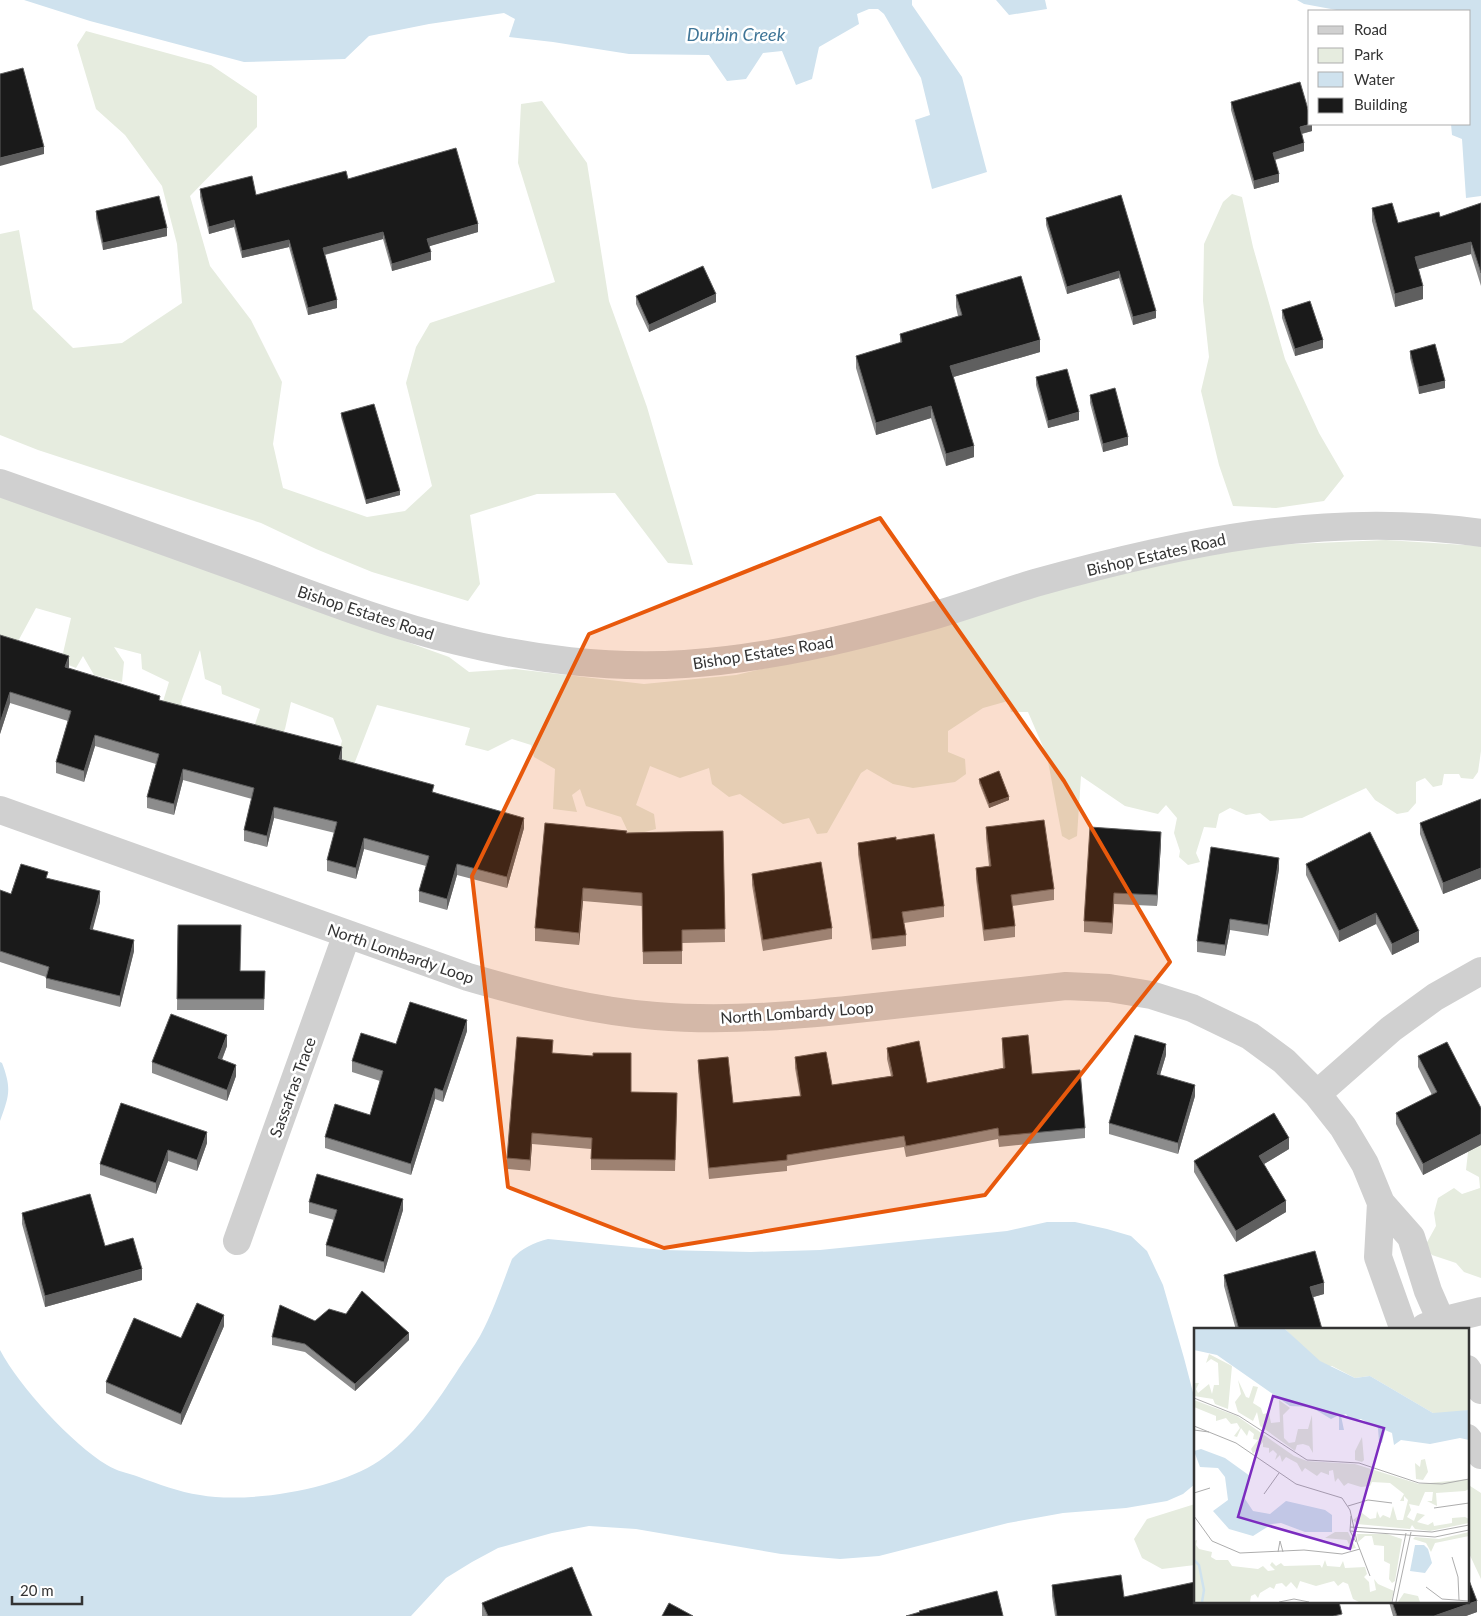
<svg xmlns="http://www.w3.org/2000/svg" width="1481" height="1616" font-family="Lato,sans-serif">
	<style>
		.green { fill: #e6ecdf }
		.water { fill: #cfe2ee }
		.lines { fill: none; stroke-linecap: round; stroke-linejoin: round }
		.minor { stroke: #d0d0d0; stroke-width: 28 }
		.wall { fill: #8c8c8c }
		.shaded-wall { fill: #5f5f5f }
		.building { fill: #1a1a1a; stroke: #5f5f5f }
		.marked { fill: #e8590c; fill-opacity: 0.2; stroke: #e8590c; stroke-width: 4; stroke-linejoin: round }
		.labels { text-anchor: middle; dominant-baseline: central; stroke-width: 5; stroke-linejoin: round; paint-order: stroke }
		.street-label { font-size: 16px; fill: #333; stroke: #fff }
		.water-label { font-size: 18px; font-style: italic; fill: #3f7597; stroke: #fff }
		.inset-river { fill: none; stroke: #cfe2ee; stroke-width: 2.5 }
		.inset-road { fill: none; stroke: #adadad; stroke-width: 1 }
		.view { fill: #7b2cbf; fill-opacity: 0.15; stroke: #7b2cbf; stroke-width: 2.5 }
		.inset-edge { fill: none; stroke: #333; stroke-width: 2.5 }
	</style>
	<rect width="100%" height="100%" fill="#fff"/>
	<path class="green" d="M86,31l125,34 46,31v31l-67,69 20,70 41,54 31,62 -9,62 10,44 84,29 38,-6 27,-25 -26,-103 10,-36 14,-24 125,-41 -37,-119 3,-59 21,-3 45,62 22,138 38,106 46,158 -25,-2 -53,-70 -78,1 -67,21 10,69 -12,17 -96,-29 -56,-23 -55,-26 -223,-73 -38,-15v-201l19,-4 14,79 40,39 49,-5 60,-40 -5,-59 -15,-58 -37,-51 -29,-26 -19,-64z
		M1232,194l10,3 11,50 32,112 34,74 25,43 -20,25 -48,7 -43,-2 -14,-41 -18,-74 8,-34 -6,-56 1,-57 19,-42z
		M0,496l449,161 20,15 46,-3 129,15 92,-9 141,-33 237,-68 134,-28 138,-6 95,6v205l-3,21 -5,7 -12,-1 -2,-4h-15l-2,11 -9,2 -8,-9 -9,4v21l-8,9 -11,2 -22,-14 -9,-12 -64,30 -32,3 -10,-8 -14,2 -16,-7 -11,6 -3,14 -12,-1 -8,26 4,9 -12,3 -9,-8 1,-6 -6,-18 3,-15 -11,-13 -8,9 -33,-8 -44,-30 -4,60 -8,4 -7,-4 -15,-80 -19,-44h-17l-3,-11 -25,7 -35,23v21l17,7 1,15 -11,8 -42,6 -20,-4 -26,-15 -6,4 -34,60 -10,1 -8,-16 -26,6 -43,-30 -11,3 -17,-13 -3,-16 -29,10 -30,-12 -14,39 18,9 2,15 -26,7 -9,-19 -35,-11 -6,-17 -8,6 5,17 -24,-3 2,-40 -21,-12 -3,-12 -19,-6 -24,12 -23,-6 5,-17 -93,-23 -29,75 -13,-16 7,-23 -9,-23 -42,-16 -6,27 -29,53 -13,-22 17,-51 -38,-15 -1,-8 -16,-7 -5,-29 -19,52 5,14 -29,5 12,-39 -27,-13 -1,-15 -27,-7 10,15 -2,20 -28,-7 -11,-19 -7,12 -15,-6 10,-44 -35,-10 -20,37 -16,-4z
		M1481,1145v133l-17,-6 -8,-9 -24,-8 -7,-9 11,-20 -2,-13 4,-15 16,-10 8,6 18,-6 -1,-11 -13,-7 2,-18z
		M1467,1484l14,9v86l-14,-30z
		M1195,1504v61l-33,4 -20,-11 -8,-19 13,-20z"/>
	<path class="water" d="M24,0h888v5l50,72 25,95 -55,17 -17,-69 15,-5 -9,-37 -37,-64 -6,-5h-9l-12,5 2,10 -40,23 -7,32 -16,6 -14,-34 -19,2 -17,26 -19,2 -18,-26 -80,-1 -76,-12 -44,-5 6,-18 -11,-6 -75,11 -60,12 -24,23 -101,3 -154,-41z
		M996,0h49l2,9 -38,6z
		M1297,0h184v196l-15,2 -4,-59 -10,-4 -1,-11h19v-113h-128l-38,-7z
		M0,1062l2,1c10,26 7,33 -2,58z
		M1047,1222h28l32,7 24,7 16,15 16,34 21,73 11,42v84l-12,10 -16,7 -41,7 -63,5 -55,10 -129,33 -39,3 -59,-5 -145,-25 -47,-3 -37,7 -54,15 -26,14 -26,16 -35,38h-411v-266c19,36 72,94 107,115 9,6 21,8 32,12 19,7 40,15 61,18 49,9 138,-6 179,-34 34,-23 58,-59 80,-93 7,-11 15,-21 21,-32 13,-24 22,-51 32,-77 10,-11 21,-16 36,-20l115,11 88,2 69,-2 187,-19z"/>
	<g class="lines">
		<path class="minor" d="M0,483c80,28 159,56 239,85 71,26 143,55 218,73 72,18 153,28 228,23 81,-5 162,-25 240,-46 37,-10 73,-24 110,-35 147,-41 292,-72 446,-50
			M0,810l468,167c62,18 124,34 188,39 73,6 146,-1 219,-9 64,-7 127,-14 191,-21l43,2 42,7 41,13 58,28 34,25 33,33 26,33 22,37 16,39 30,34 17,54 17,39
			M1317,1094l74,-65 44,-32 46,-26
			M1381,1203l-3,54 26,73
			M237,1241l110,-307
			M1425,1327l16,-6 40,-10
			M1467,1369l14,21
			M1467,1438l14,17"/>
	</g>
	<path class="wall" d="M1231,102l81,29 -10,3 2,17 -29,9 4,22 -25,7 -23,-79z
		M348,179l130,53 -49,14 2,14 -39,11 -9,-32 -58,16 12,53 -29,7 -19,-68 -47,11 -8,-31 -25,7 -9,-37v-8l56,6z
		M1121,195l35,123 -23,7 -14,-47 -52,16 -21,-69v-7z
		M1481,203v83l-10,-32 -52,15 4,30 -28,8 -23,-86v-13l26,15 42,-6z
		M96,211l71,25 -64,14 -7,-32z
		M956,295l84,57 -87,25 21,80 -28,9 -15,-48 -55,17 -20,-67v-12l44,-13v-9l58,-18 -2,-9z
		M636,296l80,6 -67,30 -13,-28z
		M1282,310l41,38 -28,8 -13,-38z
		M1410,351l35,37 -26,6 -9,-36z
		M1036,377l43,43 -31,8 -12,-43z
		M1090,395l38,50 -25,7 -13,-49z
		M341,413l59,82 -34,9 -25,-87z
		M0,635l69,32 -1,1 92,33 182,57v2l92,32 90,36 -17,60 -50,-13 -10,35 -28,-8v-11l7,-25 -62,-17 -8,30 -29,-8v-11l8,-27 -61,-15 -7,29 -23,-6v-11l8,-31 -69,-19 -9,35 -27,-7v-11l9,-33 -61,-18 -11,36 -28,-9v-11l12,-41 -58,-18 -10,31z
		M979,779l30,21 -20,8 -10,-25z
		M1481,799v80l-38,15 -23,-60v-11z
		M986,827l68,62v11l-42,6 3,20v11l-31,4 -8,-62v-11l13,-2 -3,-28z
		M723,831l2,111 -43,1v21h-39l-1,-58 -59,-5 -4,44 -44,-4v-13l92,-95z
		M896,840l48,66v11l-40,6 2,12v11l-34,4 -14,-96v-11z
		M1161,843l-4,63 -43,-2 -2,30 -28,-2v-11z
		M1306,864l113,78 -27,13 -16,-31 -37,18 -33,-67z
		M1279,869l-11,67 -38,-6 -5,26 -28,-4v-11z
		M752,874l80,54v11l-69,12 -11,-66z
		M48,878l52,24 -8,28 42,21 -14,56 -74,-19v-11l-46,-15v-72l11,4z
		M178,925l62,46h25l-1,39h-87z
		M467,1031l-24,71 -8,-3 -24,76 -86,-27v-11l45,-22 10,-34 -28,-9v-11l44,-17z
		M1002,1038l30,36 53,54v10l-86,9 -1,-8 -92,18 -2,-10 -117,19v5l-78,8 -11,-108v-11l35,43 67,-7 -5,-28v-11l37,28 59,-9 -4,-17v-11l40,35 76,-15 -1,-19z
		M227,1046l-5,14 14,16 -9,25 -75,-28v-11z
		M553,1053l78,39 46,1 -2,78 -84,-1v-21l-59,-5 -2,27 -23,-2v-11z
		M1166,1055l-6,20 35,21 -17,58 -69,-20v-11z
		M1418,1056l63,52v37l-58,30 -27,-51v-11l36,-18 -14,-28z
		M121,1103l86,40 -10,28 -29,-10 -12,33 -56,-19v-11z
		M1289,1149l-25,15 22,48 -50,30 -42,-70v-11z
		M309,1202l94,8 -19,63 -58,-17v-11l8,-25 -25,-7z
		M22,1213l83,33 37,34 -97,27 -23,-83z
		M1224,1275l100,19 -11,3 9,33h-86l-12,-44z
		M315,1321l94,19 -54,51 -50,-39 -33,-7v-8z
		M224,1326l-43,99 -75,-32v-11l75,-44z
		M1052,1585l72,12 218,19h-287l-3,-20z
		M1389,1602h78l10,10 -11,4h-73z
		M482,1603l110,13h-110z"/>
	<path class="shaded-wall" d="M1312,124v7l-12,3v-7z
		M1304,143v8l-31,9v-7z
		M44,147v7l-44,12v-8z
		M1279,174v8l-25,7v-8z
		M234,220v7l-25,7v-7z
		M478,224v8l-51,15v-8z
		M167,228v8l-64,14v-7z
		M383,232v7l-60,16v-7z
		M289,240v7l-47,11v-7z
		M1471,242v12l-56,16v-13z
		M431,252v8l-39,11v-7z
		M1119,271v7l-52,16v-7z
		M1423,286v13l-28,8v-13z
		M716,294v8l-67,30v-7z
		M337,300v8l-29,7v-7z
		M1156,311v7l-23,7v-8z
		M1040,340v12l-90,26v-12z
		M1323,340v8l-28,8v-7z
		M1445,381v7l-26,6v-7z
		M931,406v12l-55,17v-12z
		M1079,412v8l-31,8v-7z
		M1128,437v8l-25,7v-8z
		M974,446v11l-28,9v-12z
		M400,491v4l-34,9v-4z
		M69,656v11l-4,11v-11z
		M10,692v11l-10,31v-11z
		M95,735v11l-11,36v-11z
		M342,747v11l-3,12v-11z
		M183,769v11l-9,35v-11z
		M1009,797v3l-20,8v-4z
		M274,807v11l-7,29v-11z
		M524,818v10l-17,60v-11z
		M1161,832v11l-4,63v-11z
		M364,838v11l-8,30v-11z
		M1279,858v11l-11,67v-11z
		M457,864v11l-10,35v-11z
		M1481,868v11l-38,15v-11z
		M583,888v13l-4,44v-12z
		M100,891v11l-10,38v-11z
		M1114,893v11l-2,30v-11z
		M1376,913v11l-37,18v-11z
		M1230,919v11l-5,26v-11z
		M1419,931v11l-27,13v-11z
		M134,940v11l-14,56v-11z
		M467,1020v11l-24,71v-11z
		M227,1035v11l-9,23v-11z
		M1166,1044v11l-9,30v-11z
		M236,1065v11l-9,25v-11z
		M1195,1085v11l-17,58v-11z
		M435,1088v11l-24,76v-11z
		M207,1132v11l-10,28v-11z
		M532,1133v11l-2,27v-11z
		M1481,1134v11l-58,30v-11z
		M1289,1138v11l-30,18v-11z
		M168,1150v11l-12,33v-11z
		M403,1199v11l-19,63v-11z
		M1286,1201v11l-50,30v-11z
		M142,1269v11l-97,27v-11z
		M1324,1283v11l-14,4v-11z
		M224,1315v11l-43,99v-11z
		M409,1333v7l-54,51v-7z
		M1477,1601v11l-11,4h-32z"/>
	<path class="building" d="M23,68l21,79 -44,11v-84z
		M1300,82l10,34v8h1l-11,3 4,16 -31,10 6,21 -25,7 -23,-79z
		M456,148l22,76 -51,15 4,13 -39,12 -9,-32 -60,16 14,52 -29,8 -19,-68 -47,11 -8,-31 -25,7 -9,-38 52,-13 4,19 90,-24 2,8z
		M1121,195l35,116 -23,6 -14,-46 -52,16 -21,-69z
		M159,196l8,32 -64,15 -7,-32z
		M1392,203l6,20 41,-11 1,5 41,-14v70l-10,-31 -56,15 8,29 -28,8 -23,-86z
		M703,266l13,28 -67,31 -13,-29z
		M1021,276l19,64 -90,26 24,80 -28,8 -15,-48 -55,17 -20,-67 46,-14 -2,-8 62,-19 -6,-20z
		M1310,301l13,39 -28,9 -13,-39z
		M1435,344l10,37 -26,6 -9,-36z
		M1067,369l12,43 -31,9 -12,-44z
		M1115,388l13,49 -25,7 -13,-49z
		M374,404l26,87 -34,9 -25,-87z
		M0,635l69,21 -4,11 95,29 -1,4 183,47 -3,12 95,26 -2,7 92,26 -17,59 -50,-13 -10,35 -28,-8 10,-35 -65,-18 -8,30 -29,-8 10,-38 -63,-15 -7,29 -23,-6 10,-42 -71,-19 -9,35 -27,-7 12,-43 -64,-19 -11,36 -28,-9 15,-51 -61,-19 -10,31z
		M999,771l10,26 -20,7 -10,-25z
		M1481,799v69l-38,15 -23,-60z
		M1044,820l10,69 -43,6 4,31 -31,4 -8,-62 15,-2 -5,-39z
		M545,823l82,8 -1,2 97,-2 2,98 -43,1v21l-39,1 -1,-59 -59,-5 -4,45 -44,-5z
		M1090,827l71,5 -4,63 -43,-2 -2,30 -28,-2z
		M1370,832l49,99 -27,13 -16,-31 -37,18 -33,-67z
		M934,834l10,72 -42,6 4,23 -34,4 -14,-96 38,-6v3z
		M1211,847l68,11 -11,67 -38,-6 -5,26 -28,-4z
		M821,862l11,66 -69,12 -11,-66z
		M21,864l27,8 -2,6 54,13 -10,38 44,11 -14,56 -74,-18 3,-11 -49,-16v-61l11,4z
		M178,925h63l-1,46h25l-1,28h-87z
		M410,1002l57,18 -24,71 -8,-3 -24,76 -86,-27 10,-33 35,11 13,-44 -31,-10 9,-28 35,11z
		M171,1014l56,21 -9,23 18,7 -9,25 -75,-28z
		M1028,1035l4,39 48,-4 5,58 -86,8 -1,-8 -92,18 -2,-10 -117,19v5l-78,8 -11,-108 30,-3 5,46 68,-7 -6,-39 31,-5 6,33 61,-9 -6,-28 32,-7 8,42 78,-15 -3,-30z
		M1135,1035l31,9 -9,30 38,11 -17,58 -69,-20z
		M517,1037l36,3 -1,13 41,3v-3h38v39l46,1 -2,67 -84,-1 1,-21 -60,-5 -2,27 -23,-2z
		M1447,1042l34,66v26l-58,30 -27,-51 41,-21 -19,-36z
		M121,1103l86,29 -10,28 -29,-10 -12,33 -56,-19z
		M1274,1113l15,25 -30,18 27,45 -50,30 -42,-70z
		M317,1174l86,25 -19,63 -58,-17 11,-35 -28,-8z
		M90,1194l15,52 28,-8 9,31 -97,27 -23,-83z
		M1315,1251l9,32 -14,4 12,42 -83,1 -15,-55z
		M362,1291l47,42 -54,51 -50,-40 -33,-7 8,-32 35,16 14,-12 17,5z
		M197,1303l27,12 -43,99 -75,-32 28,-64 47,20z
		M572,1567l20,49h-104l-6,-13z
		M1121,1575l3,22 71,-15v20h144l3,12 -9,2h-276l-5,-31z
		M1467,1575l10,26 -43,15h-37l-5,-14h75z
		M997,1591l6,25h-97l14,-4 -1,-1z
		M669,1603l24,13h-31z"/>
	<path class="marked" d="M880,518l184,263 106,181 -185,233 -321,53 -156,-61 -36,-311 117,-242z"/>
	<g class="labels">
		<g class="street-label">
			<text transform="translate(1156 554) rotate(-13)">Bishop Estates Road</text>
			<text transform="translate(366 612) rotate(18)">Bishop Estates Road</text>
			<text transform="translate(763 652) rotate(-9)">Bishop Estates Road</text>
			<text transform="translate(401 953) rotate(19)">North Lombardy Loop</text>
			<text transform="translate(797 1012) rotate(-4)">North Lombardy Loop</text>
			<text transform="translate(292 1087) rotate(-70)">Sassafras Trace</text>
		</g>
		<g class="water-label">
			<text x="736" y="34">Durbin Creek</text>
		</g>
	</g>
	<g transform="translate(1194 1328)">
		<rect width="275" height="275" fill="#fff"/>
		<path d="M91,1h184v81l-31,6 -68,-40 -15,2 -23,-12h-10zM15,26l23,12 -4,43 -13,-5 -2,-5 -19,-3v-13h5l-3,6 2,4 11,-9 3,10 2,-9h5l-1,-22 -7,-4 -5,4zM44,52l8,17 3,1 4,-12 5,1 -5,16 8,5 2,6 6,-1 2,10 9,-1 -1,-22 11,8 -7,7 1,23 5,5 6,-1 3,-13h10l4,-14 1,38 -4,-7 -6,-2 -6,1 -2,6 -29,-21 -6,-4 -3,-14 -4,9 -15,-9 -3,-10 6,-8zM0,72l43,16 57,40 13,5 48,3 64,20 50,-5v10l-4,2 -29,2 1,13 -10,-5h5l1,-9h-8l-6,14 -10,-2 2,6 -4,7 7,4 3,-8 8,2 -8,7 11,3 5,-3 1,4 18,-3v-5l13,-1 4,2v4l-39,8 -15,-2 -3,-4 -2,4 -53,-5 -4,-4 9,-7 8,6 6,-1 1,-7 3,7 3,-3 7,3 3,-12 4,14h6l5,-20 -4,-4v5h-4l4,-7 -14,-11 -18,-1 -2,4 -9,1 -13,-4 -4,3 -6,-8 -3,4 -2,-12 -4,1v4l-8,-3 -4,4 -12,-8 -3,4 -5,-9 -11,-6 -4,5 -2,-7 -5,5 2,-6 -4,-4 -4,3v-5l-6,-1v-5l-10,12 -2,-5 7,-9 -5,-1 1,-5 -5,-4 -2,6 -6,-8 -4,9 -3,-1 6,-8 -3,-5 -6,1 -5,-6 -10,3v-5l-22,-9zM168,109l2,23 -2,2 -7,-2v-9zM231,131l3,13 -5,8 -7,-1 -1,-16 5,4 1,-7zM141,204h13l8,16 -5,1 -4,-9 -22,-2zM275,204v4l-34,7 -4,9 -5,-9 -13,-4 2,-2 24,2zM163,206h30l15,5 -7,42 -3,2 -3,-4 1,-15 -6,-3v-15l-10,-1 -2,-9h-7l-7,6zM3,212l-1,5 3,4 13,3 -1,5 5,3h12l4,6 26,3 5,-3 5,5 7,-1 -5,-5 2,-3 4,4 5,-3 3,3 36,-1 2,3 3,-8 2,6 13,1 3,-6 2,7 20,-1 2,7 -3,3 5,5 1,10 6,-2 -2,-11 4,5 16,7 -3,11h-32l-6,-3 -5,-15 -5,-2 -5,4 -4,-5 -18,5 -16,-5 -3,8 -6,-7 -5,5 -4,-4 -6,1 -2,5 -4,-2 -10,6 -2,5 -3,-4 -4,2 -1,6h-56v-61zM210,265l14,3 2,6h-22z" fill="#e6ecdf"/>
		<path d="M0,1h91l35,32 35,17 15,-2 63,37 36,-3v30l-9,-2 -30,6 -29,-4 -7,5 -2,-12 -7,-3 -3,13 -3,-1 -1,-14 -17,-9h-12l-3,-5 -5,2 3,14h-5v-15l-8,4 -20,-12 -21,-1 -73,-51 -23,-5zM7,121l24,9 25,18 -7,20 10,15 17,3 16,-13 39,9 7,5v17h-27l-24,-9 -9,1 -19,12 -24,-7 -16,-18 15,-11 -3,-23 -7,-9 -18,-1 -6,-16zM221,217h9l4,4 4,14 -7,10 -15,-2z" fill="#cfe2ee"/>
		<path class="inset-river" d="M0,232l5,5 5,25 -2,12"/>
		<path class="inset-road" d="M0,70l45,18 68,44 52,3 60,20 23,1 27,-5M0,98l42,17 60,41 46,14 8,12 7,32 13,34M0,102l15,2M0,165l16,-5M70,166l15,-21M154,178l20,-6 24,3M240,180l35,-5M0,188l18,25 28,12 64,-3 38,4 18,-5M157,188l-1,15 6,11M156,199l82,5 37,-7M156,203l85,6 34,-7M84,224l2,-11 3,11M258,229l6,20 1,23M232,259l16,12 27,2M85,274l15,-3 15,3M198,274l14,-69M202,274l15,-70"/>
		<path class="view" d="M79,68l111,32 -34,121 -112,-32z"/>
		<rect width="275" height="275" class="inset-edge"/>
	</g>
	<rect x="1308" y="10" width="162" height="115" fill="#ffffff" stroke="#adadad"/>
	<rect x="1318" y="26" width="25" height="8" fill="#d0d0d0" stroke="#adadad"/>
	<text x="1354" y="35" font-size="15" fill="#333333">Road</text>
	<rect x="1318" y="48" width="25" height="15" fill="#e6ecdf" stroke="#adadad"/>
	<text x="1354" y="60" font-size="15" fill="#333333">Park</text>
	<rect x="1318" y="72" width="25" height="15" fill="#cfe2ee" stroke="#adadad"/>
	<text x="1354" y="85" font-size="15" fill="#333333">Water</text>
	<rect x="1318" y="98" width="25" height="15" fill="#1a1a1a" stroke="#adadad"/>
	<text x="1354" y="110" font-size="15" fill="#333333">Building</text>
	<path d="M12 1596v8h70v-8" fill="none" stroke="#333333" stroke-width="2.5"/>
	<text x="20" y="1596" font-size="15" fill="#333333" stroke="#ffffff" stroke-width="4" paint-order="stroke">20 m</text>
</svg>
